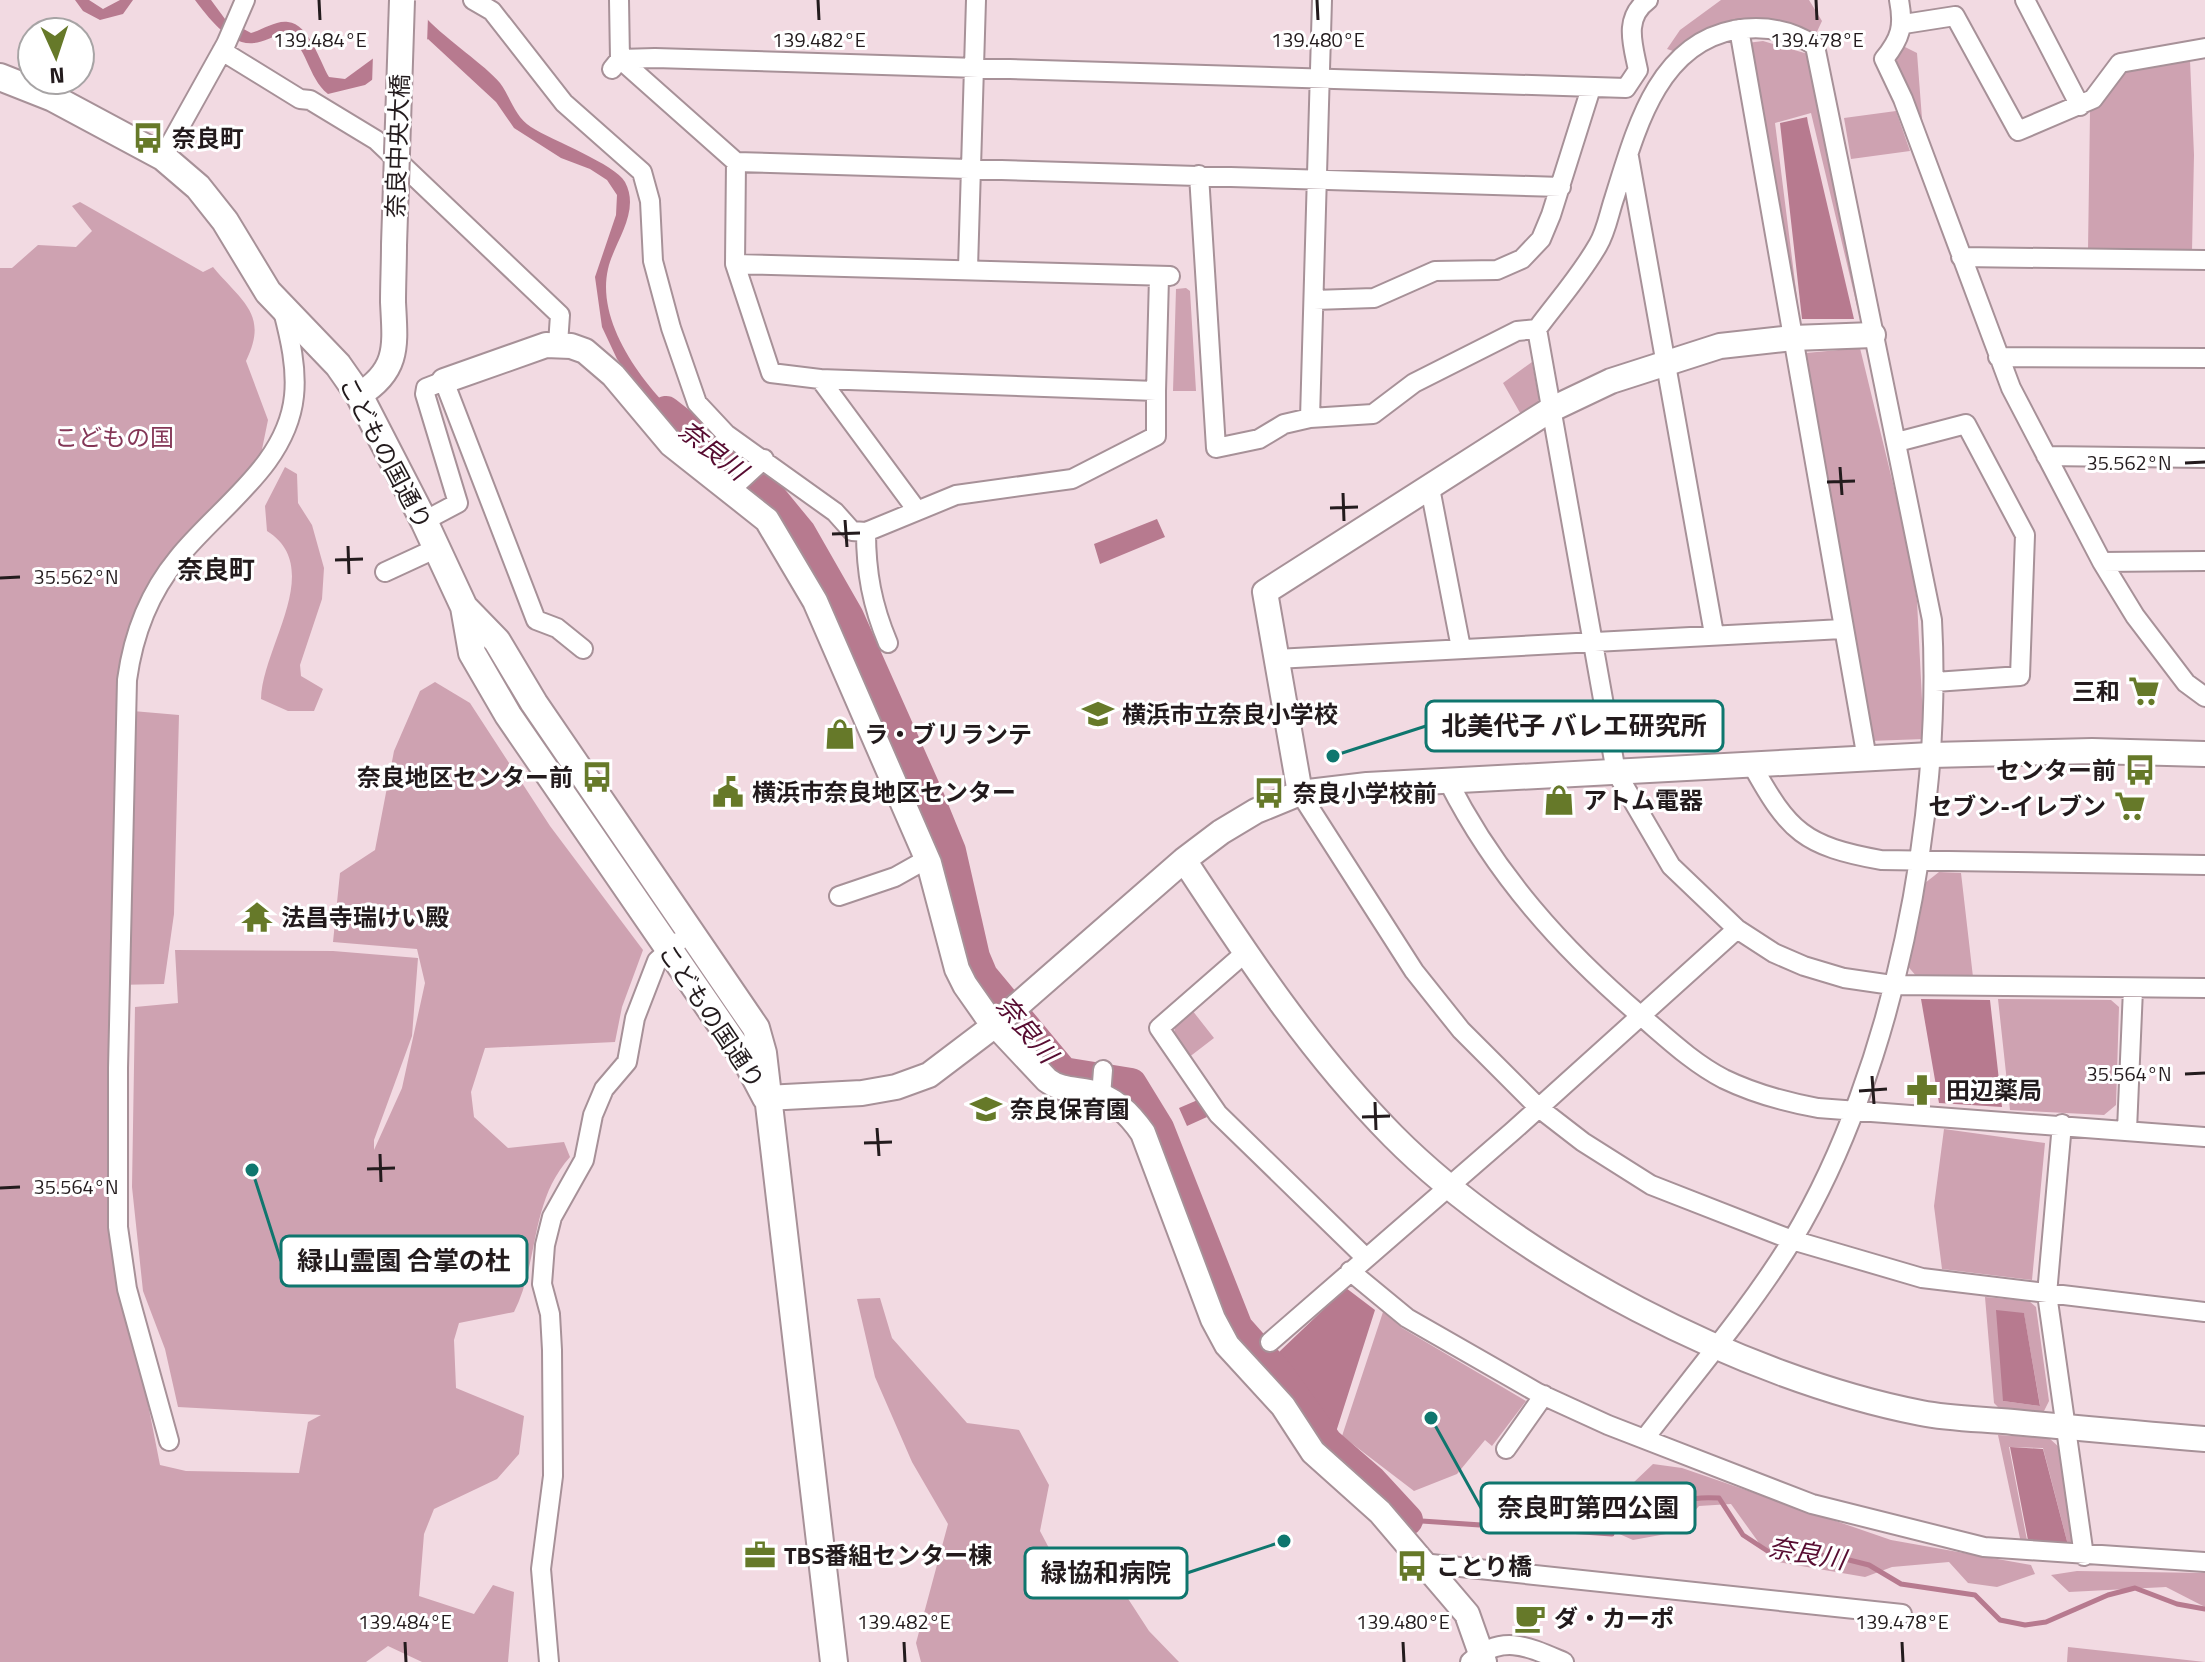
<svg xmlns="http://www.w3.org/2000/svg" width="2205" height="1662" font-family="'Titillium Web','Noto Sans JP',sans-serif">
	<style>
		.green { fill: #cea2b1; fill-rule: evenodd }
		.water { fill: #b77a8f }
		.pier { fill: #f2dae2 }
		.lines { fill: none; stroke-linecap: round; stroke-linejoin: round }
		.stream { stroke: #b77a8f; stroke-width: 5 }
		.river { stroke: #b77a8f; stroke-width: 32 }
		.minor-casing { stroke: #a79198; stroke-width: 22 }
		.tertiary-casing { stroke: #a79198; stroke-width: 28 }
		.secondary-casing { stroke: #a79198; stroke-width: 30 }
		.minor { stroke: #fff; stroke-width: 18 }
		.tertiary { stroke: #fff; stroke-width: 24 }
		.secondary { stroke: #fff; stroke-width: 26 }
		.tertiary-bridge-casing { stroke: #a79198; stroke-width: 28; stroke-linecap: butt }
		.tertiary-bridge { stroke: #fff; stroke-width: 24 }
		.ticks { fill: none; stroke: #231b1d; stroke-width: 3 }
		.labels { text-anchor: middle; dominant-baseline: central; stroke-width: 6; stroke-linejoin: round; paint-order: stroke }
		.poi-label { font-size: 24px; font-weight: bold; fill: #231b1d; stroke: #fff; text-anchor: start }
		.street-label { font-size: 24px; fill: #231b1d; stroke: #fff }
		.park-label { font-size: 24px; fill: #843757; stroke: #fff }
		.water-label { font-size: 26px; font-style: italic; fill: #570c31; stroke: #fff }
		.neighbourhood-label { font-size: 26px; font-weight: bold; fill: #231b1d; stroke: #fff }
		.ticks-label { font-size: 20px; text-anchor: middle; fill: #231b1d; stroke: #fff; stroke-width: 6; stroke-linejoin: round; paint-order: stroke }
		.leader { fill: none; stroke: #0f766e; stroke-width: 3 }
		.callout-dot { fill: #0f766e; stroke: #fff; stroke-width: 3 }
		.callout { fill: #fff; stroke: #0f766e; stroke-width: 3 }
		.callout-label { font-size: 26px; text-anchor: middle; font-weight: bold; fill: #231b1d }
	</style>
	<rect width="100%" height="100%" fill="#f2dae2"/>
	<path class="green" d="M1721,0h88l13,21 -8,17c-63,-17 -84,-27 -141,13l-6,-2 13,-19z
		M1763,41l45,13 53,252h-4l-46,-193 -36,10 24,191 -5,-3 -16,-114 -31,-154z
		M1897,43l20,10 8,105 -41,-99z
		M2190,60l4,95 -2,96 -104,-1 2,-138 35,-40z
		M1896,111l14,40 -59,8 -7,-41z
		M80,202l123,70 10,-5c29,35 56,47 33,94l22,59 -8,39 -123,160 -16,91 58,5 -5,199 -10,70 -49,1 16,333 29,147 26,6 113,2 9,-51 13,-7 -143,-8 -13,-58 -22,-58 -11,-104 3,-180 43,-4 -3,-53 158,1 85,7 -6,78 -38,104v10l28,-62 23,-105 -8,-34 -84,-7 7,-69 35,-23 19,-99 26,-60 15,-9 35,21 80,123 93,124 -21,57 -7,35 -130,6 -14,44 3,25 34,31 56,-6 6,15c-41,46 -30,103 -56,155l-55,11 -5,17 2,48 68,28 -5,38 -22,25 -63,30 -10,25 -5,62 55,18 19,-29 21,7 -6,70h-86l-34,-16 -22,16h-366v-1394h12l26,-23 38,2 16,-16 -20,-25z
		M1186,288l4,3 6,100h-23l3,-102z
		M1860,348l47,193 10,60 7,138 -54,2 -64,-388z
		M1532,362l7,37 -5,14 -11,5 -20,-35z
		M285,467l12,7 1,29 14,22 12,43 -2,31 -22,66 1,11 22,13 -9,22h-26l-27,-12c1,-52 65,-131 6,-168l-2,-25z
		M1939,872l22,1 12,104h-56l-12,-14 20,-80z
		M1998,999l113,1 8,7 -3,98 -12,10 -94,-5z
		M1192,1010l22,28 -26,20 -14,-22 1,-12z
		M1944,1129l101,14 -13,137 -90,-11 -8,-63z
		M1985,1297l44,4 7,6 13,94 -6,12 -44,-5 -5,-5zM2024,1314l16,91v1l-37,-5z
		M880,1298l12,40 75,85 52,7 30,55 -9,46 20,38 39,-15 50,77 30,31h-258l-5,-19 32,-119 -36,-62 -37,-85 -18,-78z
		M1383,1312l19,16 124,73 -34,45 -7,-6 -28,34 -43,17 -72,-55z
		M1998,1435l51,3 11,10 14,97 -9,4 -44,-6zM2009,1447l34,1 25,97 -41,-5z
		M1653,1464l29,4 209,72 140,25 4,9 -38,13 -29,-4 -19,-21 -57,5 -27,10 -93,-16 -41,-57 -32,2 -22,26 -44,8 -41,-18z
		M2077,1571l128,2v34l-39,-20 -97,5 -18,-17z
		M2068,1647l137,15h-138z"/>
	<path class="water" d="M75,0h14l14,9 17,-9h13l-10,14 -23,6 -17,-9z
		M195,0h16l14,19 26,14c11,-3 25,-13 37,-11 21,2 32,40 41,55l16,2 82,-60c20,21 58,46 73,64 11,15 15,34 31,44 22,14 84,37 94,55 16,30 -11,60 -17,87 -14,61 49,134 93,168l-8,7 -38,-35 -38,-50 -15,-32 -7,-50 21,-62 1,-20 -10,-15 -17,-11 -29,-11 -47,-30 -18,-26 -68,-63 -63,46 -37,9c-21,-17 -20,-48 -44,-62 -9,4 -21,10 -30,11 -25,3 -46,-26 -59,-43z
		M1807,117l1,6 46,196h-52l-22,-196z
		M1157,519l8,18 -65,27 -6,-20z
		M1921,999l69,1 12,107 -63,-4z
		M1200,1099l7,18 -20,9 -8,-18z
		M1346,1288l29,22 -39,122 -57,-80z
		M1996,1310l28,3 16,93 -37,-5z
		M2010,1447l33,2 25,96 -40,-5z"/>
	<path class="pier" d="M428,16l-1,28 -55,41 1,-32z"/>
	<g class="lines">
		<path class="stream" d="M1407,1520l205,14 1,-14 50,9c12,-29 25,-33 56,-31l24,37 26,17 64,4 36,9 32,19 74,11 25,25 25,5 21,-3 62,-27 27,-7 42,16 28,5"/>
		<path class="river" d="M666,412l97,76 37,45 48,84 80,180 22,54 24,106 8,19 81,97 68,11 27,44 79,200 40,45 50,70 44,38 36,39"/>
		<defs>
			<path id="minor" d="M473,0l19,11 72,92 78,69 8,29 3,60 18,67 26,75 29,31 109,78 17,19 14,1c0,40 6,73 22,111
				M619,0l1,59 116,103 -1,102 36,109 49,6 336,12v45l-84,43 -116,16 -90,37
				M1899,0c5,26 2,38 -15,59l19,40 108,289 91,174 33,54 51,67 19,14
				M2025,0l55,106
				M1904,24l51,-8 63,115 75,-32 27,-36 85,-15
				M1739,29l128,730
				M222,51l78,48 10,1 66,40 184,175 -2,29
				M612,69l8,-10 35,-1 971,30 12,-18c-5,-25 -15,-52 10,-70
				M163,157l63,-113 19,-44
				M1629,157l85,477
				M736,162l825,25
				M1199,175l17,273 43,-9 25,-15 26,-6 63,-4 41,-31 103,-52 20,-2c20,-27 44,-54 61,-84 8,-13 11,-31 16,-46 21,-66 42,-154 120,-169 30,-5 56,-1 81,16l117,574c11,195 -38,450 -139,619 -43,70 -98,134 -148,199
				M1961,257l244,3
				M735,264l435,12
				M968,268l8,-268
				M1314,300l60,-2 61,-27 62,-1 25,-11 19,-20 10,-24 40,-127
				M1537,329l79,443 55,94 66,63 37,24 30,13 40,12 48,7 313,3
				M1998,357l207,1
				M820,379l96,130
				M1156,391l3,-114
				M1310,418l12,-418
				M1897,442l69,-18 59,111 -5,141 -85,6
				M2046,456l159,2
				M740,481l24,-22
				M1430,488l31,160
				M424,521l34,-18 -33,-109 1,-6 18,-7 92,239 21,8 26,21
				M2102,562l103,-1
				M385,572l52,-24
				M1276,659l566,-30
				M1752,765c37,67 52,81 129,95l324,5
				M1448,781c47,93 114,168 193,235 27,23 52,47 83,63 31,15 61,23 94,29l387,29
				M1300,793l114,178 47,59 78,78 44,34 68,43 141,55 130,38 283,34
				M839,896l56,-19 32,-18
				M1245,953l-86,75 59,86 148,144
				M1101,1096l2,-26
				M2062,1124l-15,170 37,262
				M2127,1130l6,-141
				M1350,1271l57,47 131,75 70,32 204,79 172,43 221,15
				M1270,1342l243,-211 224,-202
				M169,1441l-42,-152 -9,-62v-159l9,-388c6,-44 22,-87 51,-122 41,-51 109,-93 116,-162 3,-28 -4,-58 -11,-85
				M1506,1449l38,-54
				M1422,1563l480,51
				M549,1662l-8,-93 12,-93 -1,-126 -2,-36 -8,-30 3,-39 7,-28 32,-57 9,-45 11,-26 23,-27 8,-44 22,-57 21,-19
				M1470,1662c32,-29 59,-15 94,0"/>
			<path id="tertiary" d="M444,381l102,-36 25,1 14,5 28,24 58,69 96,76 48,81 114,262 28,106 8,16 21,30 61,65c13,10 27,9 42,12 25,6 40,21 54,41l70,186 14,26 56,61 30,46 67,60 87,102 17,48
				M359,395c41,-25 36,-51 34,-93 0,-19 1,-38 1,-57
				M1300,793l-35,-201 285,-182 61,-29 109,-35 73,-8 80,-3
				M1184,860c63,96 127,193 209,276 126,127 352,243 528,277 30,6 62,6 92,9 64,6 128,12 192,17
				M766,1098l96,-5 34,-6 33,-12 66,-50 189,-165 37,-28 35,-21 44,-18 67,-8 564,-30 161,-4 113,3"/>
			<path id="secondary" d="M0,77l53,21 110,59 35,30 27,34 43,71 70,73 21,30 65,126 40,86 8,46 36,62 240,349 18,34
				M464,607l33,34 37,62 222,325 7,25 71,609"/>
		</defs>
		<use href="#minor" class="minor-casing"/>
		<use href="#tertiary" class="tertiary-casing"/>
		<use href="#secondary" class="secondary-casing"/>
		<use href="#minor" class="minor"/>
		<use href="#tertiary" class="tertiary"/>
		<use href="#secondary" class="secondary"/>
		<defs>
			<path id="tertiary-bridge" d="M394,245l8,-245"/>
		</defs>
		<use href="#tertiary-bridge" class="tertiary-bridge-casing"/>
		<use href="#tertiary-bridge" class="tertiary-bridge"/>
	</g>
	<path class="ticks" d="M319,0l1,20M818,0l1,20M1317,0l1,20M1816,0l1,20M2185,463l20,-1M1840,467l2,28M1827,482l28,-1M1343,493l1,28M1330,508l28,-1M845,520l2,27M832,534l28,-1M348,546l1,28M335,560l28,-1M0,578l20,-1M2185,1074l20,-1M1872,1076l2,28M1859,1091l28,-2M1375,1102l1,28M1362,1117l28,-1M877,1128l2,28M864,1143l28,-1M380,1154l1,28M367,1169l28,-1M0,1188l20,-1M405,1642l1,20M904,1642l1,20M1403,1642l1,20M1902,1642l1,20"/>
	<defs>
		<symbol id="bus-bare" viewBox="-9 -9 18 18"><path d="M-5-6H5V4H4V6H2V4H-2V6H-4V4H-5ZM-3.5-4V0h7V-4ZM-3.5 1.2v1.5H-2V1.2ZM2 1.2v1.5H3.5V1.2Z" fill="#667929" stroke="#fff" stroke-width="2.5" paint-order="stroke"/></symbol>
		<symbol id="supermarket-bare" viewBox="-9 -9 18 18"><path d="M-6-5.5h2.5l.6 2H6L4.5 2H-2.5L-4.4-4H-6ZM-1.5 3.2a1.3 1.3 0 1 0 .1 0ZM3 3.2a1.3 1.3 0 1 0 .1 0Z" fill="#667929" stroke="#fff" stroke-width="2.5" paint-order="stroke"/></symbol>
		<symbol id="school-bare" viewBox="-9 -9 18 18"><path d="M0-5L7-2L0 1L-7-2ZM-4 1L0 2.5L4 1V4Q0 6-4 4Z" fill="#667929" stroke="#fff" stroke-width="2.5" paint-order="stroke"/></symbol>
		<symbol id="shop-bare" viewBox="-9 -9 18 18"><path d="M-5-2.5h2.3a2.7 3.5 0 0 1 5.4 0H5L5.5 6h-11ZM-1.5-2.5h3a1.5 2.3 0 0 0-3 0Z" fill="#667929" stroke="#fff" stroke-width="2.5" paint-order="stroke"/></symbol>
		<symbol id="civic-bare" viewBox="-9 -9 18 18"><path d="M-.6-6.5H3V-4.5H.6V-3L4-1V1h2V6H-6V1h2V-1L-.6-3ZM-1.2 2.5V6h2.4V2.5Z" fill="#667929" stroke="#fff" stroke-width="2.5" paint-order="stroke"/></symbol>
		<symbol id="temple-bare" viewBox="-9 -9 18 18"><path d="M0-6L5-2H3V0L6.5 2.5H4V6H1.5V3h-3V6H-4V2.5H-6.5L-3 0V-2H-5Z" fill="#667929" stroke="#fff" stroke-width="2.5" paint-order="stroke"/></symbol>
		<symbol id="pharmacy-bare" viewBox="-9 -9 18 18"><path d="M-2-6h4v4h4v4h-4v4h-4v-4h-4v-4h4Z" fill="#667929" stroke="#fff" stroke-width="2.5" paint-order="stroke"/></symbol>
		<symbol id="office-bare" viewBox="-9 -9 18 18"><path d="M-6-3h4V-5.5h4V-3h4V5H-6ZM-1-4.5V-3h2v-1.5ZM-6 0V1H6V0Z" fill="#667929" stroke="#fff" stroke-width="2.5" paint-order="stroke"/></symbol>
		<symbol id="cafe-bare" viewBox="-9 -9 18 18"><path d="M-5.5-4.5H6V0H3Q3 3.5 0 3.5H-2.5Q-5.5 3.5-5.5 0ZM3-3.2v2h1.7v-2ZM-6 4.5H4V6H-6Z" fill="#667929" stroke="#fff" stroke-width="2.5" paint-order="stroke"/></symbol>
	</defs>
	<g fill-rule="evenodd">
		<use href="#bus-bare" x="126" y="116" width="44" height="44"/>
		<use href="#supermarket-bare" x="2122" y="669" width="44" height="44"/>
		<use href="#school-bare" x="1076" y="692" width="44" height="44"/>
		<use href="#shop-bare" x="818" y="712" width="44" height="44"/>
		<use href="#bus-bare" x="2118" y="748" width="44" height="44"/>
		<use href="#bus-bare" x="575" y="755" width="44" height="44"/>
		<use href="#civic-bare" x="706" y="770" width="44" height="44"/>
		<use href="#bus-bare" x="1247" y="771" width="44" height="44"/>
		<use href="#shop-bare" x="1537" y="778" width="44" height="44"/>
		<use href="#supermarket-bare" x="2108" y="784" width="44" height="44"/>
		<use href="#temple-bare" x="235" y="895" width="44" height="44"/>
		<use href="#pharmacy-bare" x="1900" y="1068" width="44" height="44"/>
		<use href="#school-bare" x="964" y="1087" width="44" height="44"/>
		<use href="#office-bare" x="738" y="1533" width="44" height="44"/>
		<use href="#bus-bare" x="1390" y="1544" width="44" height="44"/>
		<use href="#cafe-bare" x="1508" y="1596" width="44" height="44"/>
	</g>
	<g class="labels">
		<g class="poi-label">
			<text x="172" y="138">奈良町</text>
			<text x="2120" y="691" text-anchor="end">三和</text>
			<text x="1122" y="714">横浜市立奈良小学校</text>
			<text x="864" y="734">ラ・ブリランテ</text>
			<text x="2116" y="770" text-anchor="end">センター前</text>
			<text x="573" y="777" text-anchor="end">奈良地区センター前</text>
			<text x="752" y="792">横浜市奈良地区センター</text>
			<text x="1293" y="793">奈良小学校前</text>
			<text x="1583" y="800">アトム電器</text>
			<text x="2106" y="806" text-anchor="end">セブン-イレブン</text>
			<text x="281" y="917">法昌寺瑞けい殿</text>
			<text x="1946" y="1090">田辺薬局</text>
			<text x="1010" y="1109">奈良保育園</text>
			<text x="784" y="1555">TBS番組センター棟</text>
			<text x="1436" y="1566">ことり橋</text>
			<text x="1554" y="1618">ダ・カーポ</text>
		</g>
		<g class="street-label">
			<text transform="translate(397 146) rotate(-88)">奈良中央大橋</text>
			<text transform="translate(386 453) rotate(62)">こどもの国通り</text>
			<text transform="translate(712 1016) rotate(56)">こどもの国通り</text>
		</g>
		<g class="park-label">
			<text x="114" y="437">こどもの国</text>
		</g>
		<g class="water-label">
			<text transform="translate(713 450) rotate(38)">奈良川</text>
			<text transform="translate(1027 1029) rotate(50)">奈良川</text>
			<text transform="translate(1807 1553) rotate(10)">奈良川</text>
		</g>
		<g class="neighbourhood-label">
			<text x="216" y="569">奈良町</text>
		</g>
	</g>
	<g class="ticks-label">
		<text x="320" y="47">139.484°E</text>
		<text x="819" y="47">139.482°E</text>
		<text x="1318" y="47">139.480°E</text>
		<text x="1817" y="47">139.478°E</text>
		<text x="2129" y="470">35.562°N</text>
		<text x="76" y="584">35.562°N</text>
		<text x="2129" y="1081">35.564°N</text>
		<text x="76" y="1194">35.564°N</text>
		<text x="405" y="1629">139.484°E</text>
		<text x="904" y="1629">139.482°E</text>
		<text x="1403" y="1629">139.480°E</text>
		<text x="1902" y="1629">139.478°E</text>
	</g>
	<path class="leader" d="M1333 756L1426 726M252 1170L281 1261M1431 1418L1481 1508M1284 1541L1187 1573"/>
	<g class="callout-dot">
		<circle cx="1333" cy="756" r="8"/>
		<circle cx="252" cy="1170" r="8"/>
		<circle cx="1431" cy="1418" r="8"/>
		<circle cx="1284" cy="1541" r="8"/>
	</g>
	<g class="callout">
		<rect x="1426" y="701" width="297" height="50" rx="8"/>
		<rect x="281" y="1236" width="246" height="50" rx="8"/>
		<rect x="1481" y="1483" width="214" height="50" rx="8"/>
		<rect x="1025" y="1548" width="162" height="50" rx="8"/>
	</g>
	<g class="callout-label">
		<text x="1574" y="735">北美代子 バレエ研究所</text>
		<text x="404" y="1270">緑山霊園 合掌の杜</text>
		<text x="1588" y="1517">奈良町第四公園</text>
		<text x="1106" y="1582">緑協和病院</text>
	</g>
	<g transform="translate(56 56) rotate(177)"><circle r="38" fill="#ffffff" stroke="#a7a4a5" stroke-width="2"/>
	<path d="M0-6L14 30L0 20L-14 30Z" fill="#667929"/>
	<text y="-12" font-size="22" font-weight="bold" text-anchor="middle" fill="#231b1d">N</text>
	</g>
</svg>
